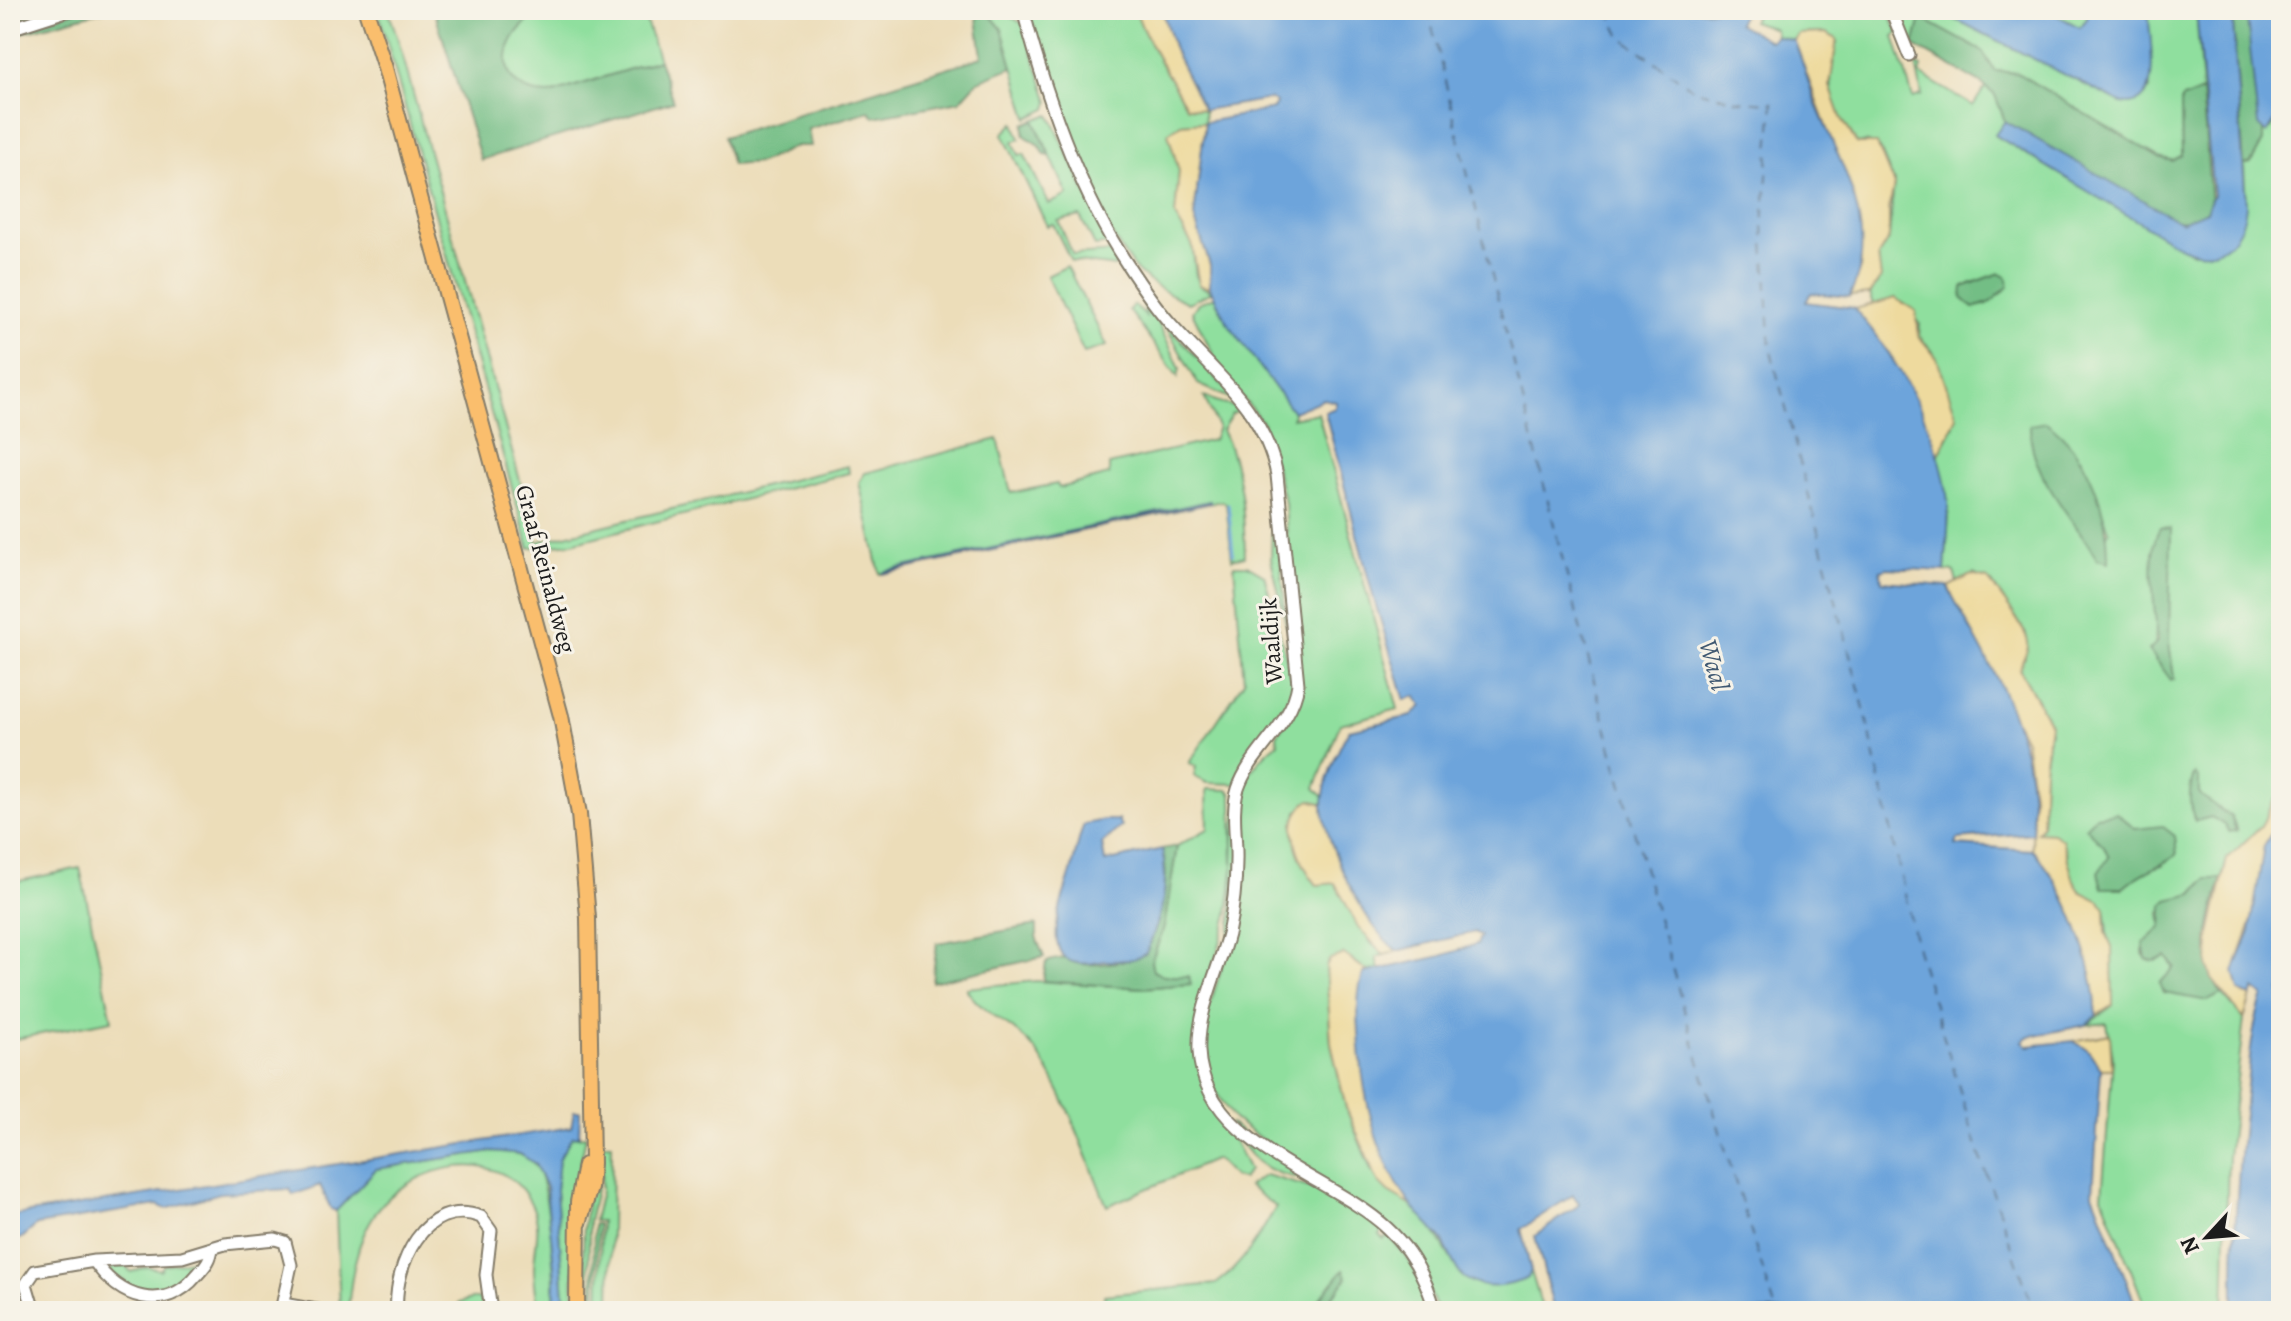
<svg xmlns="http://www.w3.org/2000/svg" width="2291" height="1321" font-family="Alegreya,serif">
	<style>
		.green { fill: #8fdf9e; stroke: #567e5d; stroke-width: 2; fill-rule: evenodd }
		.forest { fill: #73be85; stroke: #486d50; stroke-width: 2 }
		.sand { fill: #eeda9e; stroke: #857b5d; stroke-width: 2 }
		.water { fill: #6da4db; stroke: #44607c; stroke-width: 2 }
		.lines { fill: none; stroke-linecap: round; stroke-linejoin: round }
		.stream { stroke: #6da4db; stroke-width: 3 }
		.ferry { stroke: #405972; stroke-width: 2; stroke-dasharray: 10 8; stroke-linecap: butt }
		.minor-casing { stroke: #847c6a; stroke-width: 15 }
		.major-casing { stroke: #847c6a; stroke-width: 18 }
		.minor { stroke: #fff; stroke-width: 11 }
		.major { stroke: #fabe6d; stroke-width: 14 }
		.labels { text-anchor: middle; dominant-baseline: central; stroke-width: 6; stroke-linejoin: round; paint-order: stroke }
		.street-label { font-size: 24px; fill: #1c1c1c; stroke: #f7f3e8 }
		.water-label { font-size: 26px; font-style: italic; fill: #405972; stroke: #f7f3e8 }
	</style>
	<rect width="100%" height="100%" fill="#f7f3e8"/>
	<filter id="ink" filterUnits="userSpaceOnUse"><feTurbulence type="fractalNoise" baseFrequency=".0125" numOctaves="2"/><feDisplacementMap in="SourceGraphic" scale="16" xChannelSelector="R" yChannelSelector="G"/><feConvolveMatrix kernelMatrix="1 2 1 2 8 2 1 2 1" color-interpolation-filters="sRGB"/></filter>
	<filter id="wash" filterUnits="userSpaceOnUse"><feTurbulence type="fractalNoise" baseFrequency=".006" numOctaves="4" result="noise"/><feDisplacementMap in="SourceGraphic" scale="32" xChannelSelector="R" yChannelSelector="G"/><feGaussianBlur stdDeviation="1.8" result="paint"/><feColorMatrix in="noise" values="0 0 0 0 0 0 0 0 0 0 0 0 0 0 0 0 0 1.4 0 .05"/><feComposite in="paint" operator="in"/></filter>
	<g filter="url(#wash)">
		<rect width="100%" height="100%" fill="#ecddb9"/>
		<path class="green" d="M22,10h40l-52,17v-13z
			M378,10h10l10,29 139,503 311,-76 1,7 -277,70 -43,5z
			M546,10h96l17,50 -109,34c-58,1 -56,-61 -4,-84z
			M986,10h14l23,14 26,78 -2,7 -19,9 -26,-89z
			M1028,10h108c4,21 38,75 50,96l18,4 1,12 -24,2 -13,9 11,38 -4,45 17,28 4,32 5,10 11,6 -24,11c-17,-8 -44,-22 -56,-38 -51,-70 -80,-173 -104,-255z
			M1782,10h104l13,23 -5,3 19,62 9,-3 -6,-31 6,3 -2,7 53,32 12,-19 10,8 10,26 -9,15 197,117 53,-48 -2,-40 7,-2 12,-22v-9l8,-3 10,-17v676l-20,38 -34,33 -5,20 -19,3 -10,12 -33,19 2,14 -19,18v10l11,6 13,-5 8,15 -10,7c20,16 33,28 57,16l22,25 -16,138 -4,154h-77l-45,-115 11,-138 -6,-35 -20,2 26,-20c-5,-32 -2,-64 -8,-96 -8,-8 -18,-10 -25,-18 -24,-29 4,-50 -44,-59l6,-7 2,-57 6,-37 -5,-17 -25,-44v-8l8,-15 -2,-13 -34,-51 -18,-9 -17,8 -3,-10 -9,-1 4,-56 -11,-59 16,-30 -21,-74 -14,-16 1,-13 -25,-25 -21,7 -4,-11 10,-14 -2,-24 11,-18 5,-56 -14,-33 -13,-7 -10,2c-26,-30 -32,-66 -20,-102l-11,-9 -27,1 -5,6 -18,-4 -1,-7 -23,-8 4,-7zM2000,273l5,2v16l-19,14 -14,2 -10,-9 7,-14zM2081,457l28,73 -12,29 -24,-42zM2156,620l13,23 5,35 -19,-18zM2193,776l6,3v15l32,23 6,12 -26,-12 -16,4 -2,-4zM2116,813l19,16 28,36 -23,7 -17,16 -19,-42z
			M1896,10h41l184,93 24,-7 5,-7 -2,-79h48l6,81 -21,9 1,55 -6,6 -18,-4 -141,-84 -22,-2 -74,-53 -7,28z
			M2047,10h41l-1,9 -8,8z
			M1047,115h3l60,129 -15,2 -15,-30 -22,5 15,34 43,-3 3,5 -4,10 -44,-6 -18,-37 -6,2 -44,-92 11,-11 6,16 -7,3 6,13 5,-1 25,50 19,-9 -34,-75z
			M1067,266l40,80 -23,7 -37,-77z
			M1124,268l23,31 33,69 -2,9 -49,-67 4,-5 13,11 -3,-17 -19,-25z
			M1214,297l13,25 66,90 -1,6 26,-5 80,296 -58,15 -25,64 9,9 -1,7 -5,-2 -21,9c-6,27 3,52 20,74l18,-2 36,60 13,12 -8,2 3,13 -12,1 -15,-12 -26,7 5,77 15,65 25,62 17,22 24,14 19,20 30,49c20,3 58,17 70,-4l12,40h-105l-28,-62 -176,-130c-11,-16 -26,-35 -30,-54 -8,-45 20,-88 26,-132 7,-47 -3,-102 14,-147 6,-17 20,-32 34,-43l-1,-8 20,-30 -12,-202 -22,-80 -41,-51 -30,-60 6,-9z
			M1162,319l76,83 -40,-18z
			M1204,397l39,13 -11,4 -10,16c20,41 22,81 23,126l-13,3 -6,-56 -5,-2 -341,73 -21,-92 6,-9 133,-34 13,54 46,-9 2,4 50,-13v-10l104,-25 5,-13z
			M1273,480l14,148 -16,-69z
			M1234,565h13l17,10 30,111 -4,17 -53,81 -30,-1 -13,-7 2,-10 -7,-3 55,-82z
			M1207,789l21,1 4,4 1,76 -5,44 -32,117 23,79 30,60 -7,9 -8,-2 -18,-18 -109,47c-21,-49 -39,-108 -69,-152 -19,-28 -60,-42 -72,-66l70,-7 106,7 48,-4 -1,-8h-25l-12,-5 -1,-9 13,-35 13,-81 31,-17z
			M80,868l32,152 -102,20v-157z
			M1230,1123l72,55c-37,-3 -57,-22 -72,-55z
			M586,1136l-10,51 -3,124h-8l-9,-121 3,-32 13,-21z
			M595,1144h4l-1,36 -9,41 -1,90h-6l2,-85z
			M602,1144h10l-2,167h-11l2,-90h-7l7,-30z
			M492,1151c15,1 30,1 41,12 18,19 22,120 21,148h-16c-1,-14 -4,-29 -4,-43 0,-20 8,-40 -1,-60 -28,-68 -123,-43 -157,4 -20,29 -25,65 -28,99h-8l-4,-100 40,-42z
			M1265,1175l64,18 55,35 -5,7 5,4 4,-4 24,29 19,47h-111l19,-23 5,-17 -34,40h-206v-16l112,-11c27,-19 44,-49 60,-77l-28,-21z
			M594,1224h4l-3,87h-2z
			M196,1259l3,5c-30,35 -53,37 -89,7l4,-5h12l5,6c15,-5 13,-7 29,-2l4,-5z
			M471,1299h9l3,12h-21l-3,-8z"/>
		<path class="forest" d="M78,10h28l-96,26v-4z
			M434,10h112c-52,23 -54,85 4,84l109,-34 14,41 -192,59z
			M976,10h10l16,19 11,38 -35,14 -18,20 -86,16 -5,-6 -61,18 3,17h-15l-36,17 -28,2 -8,-28 258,-80z
			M2232,10h14l17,122v9l-12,22 -7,2z
			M1921,18l61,33 13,20 22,2 141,84 14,4 10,-6 -1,-55 21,-9 9,113c-10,15 -25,20 -41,14l-165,-97 -10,-26 -14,-12 -67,-37z
			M1034,120l16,36 -5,-1 -5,-9 -16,-11v-11z
			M2000,273l6,3 3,10 -18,16 -17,6 -12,-10 1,-11z
			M2046,422c43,31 63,88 62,140l-11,-3c-24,-44 -68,-82 -67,-134z
			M2160,528l11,1 -2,114 5,35 -3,2 -22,-30 9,-9c-3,-26 -12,-92 2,-113z
			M2195,774l4,5v15l32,23 5,14 -7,1 -4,-7 -14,-8 -15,4c-8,-13 -8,-34 -1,-47z
			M2116,813l19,16 27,-3 13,10 2,19c-19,13 -37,17 -54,33h-21l-4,-15 11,-16 -5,-11 -19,-19 11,-11z
			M1177,846l-13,81 -13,35 2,9 11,5h25l2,8 -49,4 -99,-7 3,-19c27,-8 16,0 37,2 14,2 52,-3 63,-11 14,-32 26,-69 16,-104z
			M2206,879h16c-11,37 -25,82 0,115l-14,7 -44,-8 -4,-10 15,-16 -8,-10 -13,4 -8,-2 -3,-15 19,-17 1,-22 5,-5 25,-6z
			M1037,925v15l7,17 -112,25 5,-39z
			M1343,1270l4,8 -27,33h-10z"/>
		<path class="sand" d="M1136,10h26l12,40 30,60 -18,-4c-12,-21 -46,-75 -50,-96z
			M1826,33l11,6 -7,47 11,31 16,27h20l17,41 -5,24v29l-11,18 3,22 -11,16 -20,2 11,-30 -7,-64 -60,-162 5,-6z
			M1205,122l-11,95 16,48v23l-11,-3 -7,-41 -17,-28 4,-45 -11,-38 13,-9z
			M1895,298l21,13 3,25 18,22 20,59 -19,39 -33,-74 -50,-73z
			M1971,575l17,4c9,12 43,54 40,67 -1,9 -8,14 -8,24l30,54 -6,44 -2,57 -5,7 16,1 9,6 12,42 6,10 20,10 5,8 1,23 6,15 1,58 -17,11c2,-45 -31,-135 -64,-166l1,-56 -8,-54 -77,-153z
			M2281,788v27l-17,31 -9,66 -17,48 5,34 8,2 -7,23 -32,-40 -4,-13 1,-28 18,-79 34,-33z
			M1310,800l13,4c3,35 45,128 75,147l-14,4 -26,-28 -23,-44 -18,2c-18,-21 -38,-66 -7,-85z
			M1344,954l23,17 -3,2c-4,99 -5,144 48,233l-24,-14 -10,-10 -32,-74 -15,-65 -5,-77 4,-7z
			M2110,1034l2,35h-11l-13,-19 -15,-9z"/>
		<path class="water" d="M1162,10h583l-7,13 32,18 6,-5 18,4c9,20 14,43 22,64 24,58 67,131 33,193l-38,-4 -5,9 48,6c45,52 87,125 94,194 2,23 -2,45 -3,69l-58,-3 -7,2 2,11 65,5c45,84 91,149 85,247l-74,6 -2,6 76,5c33,31 66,121 64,166l-10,9 -59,12 -4,4 5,5 45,-5 15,9 13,19 -8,124 45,118h-584l-19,-75 41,-29 3,-4 -6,-8 -52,34 10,42 -3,7c-20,9 -46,14 -65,-1 -9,-8 -14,-26 -21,-37 -9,-12 -20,-21 -29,-33 -38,-48 -51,-114 -54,-173 -1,-18 -3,-45 5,-61l77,-17 36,-12 4,-8 -6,-4 -77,19c-31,-19 -74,-108 -75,-145 0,-24 14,-55 26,-76l63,-14 10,-10 -7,-10 -10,4 -32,-104 -48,-184 10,-4 1,-6 -12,-3 -31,13 -66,-90 -17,-34v-23l-16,-48 11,-95 68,-13 3,-6 -6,-4 -66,11 -30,-60z
			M1937,10h110l32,17 8,-8 1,-9h60c1,25 18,103 -27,93z
			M2196,10h36l14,195c-4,40 -31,59 -69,40l-182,-110 10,-14 176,101 25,-11 7,-16z
			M2246,10h35v102l-14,21 -9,-8z
			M1210,501l1,2 -329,71 4,-3z
			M2281,815v496h-47c-1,-73 4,-145 12,-217 4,-34 5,-66 17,-98l-9,-7 -3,7 -12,-5 -5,-20 16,-39 14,-86z
			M1104,820h14l3,6 -19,18 3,18 57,-13c8,36 -1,70 -16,104 -16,11 -30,6 -47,9 -66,13 -38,-58 -28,-90 4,-16 7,-32 13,-48z
			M574,1111h6l-1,25 -7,1 -13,21 -3,32 9,121h-11l1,-34 -9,-90 -11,-23 -15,-10 -28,-3 -116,18 -40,42 -5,-2 -11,-24 -27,10 -3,-6 -70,4 -54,16 -8,-4 -121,20 -15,13 -12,4v-26l561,-89z"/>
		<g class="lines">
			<path class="stream" d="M1228,504l5,50"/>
			<path class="ferry" d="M1428,10c105,436 210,874 348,1301
				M1608,10l13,27 72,52 45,12 35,2 -10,122 8,126 95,365 51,233 60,198 57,164"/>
		</g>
	</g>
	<g filter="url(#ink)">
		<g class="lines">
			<defs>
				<path id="minor" d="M1023,10c23,86 55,180 104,254 13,20 27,41 43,59 43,49 94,85 107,152l21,209c-6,42 -47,66 -60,105 -7,22 -1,50 -2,72 0,24 -3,49 -8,73 -10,38 -31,77 -29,117 4,94 133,125 188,177 24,22 40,52 48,83
					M1891,10l18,45
					M10,29l59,-19
					M94,1261c25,38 71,53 103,14 8,-9 14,-15 15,-27
					M283,1304l39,7
					M34,1311l-8,-27 9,-13 59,-10 88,-4 43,-13 50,-5 10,3 6,23 -10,46
					M397,1311c-4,-45 28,-115 84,-94l10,14 -5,44 5,36"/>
				<path id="major" d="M366,10l19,58 176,648 18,98 9,104 4,245 -2,25 -11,35
					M577,1311l1,-109 7,-37"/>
			</defs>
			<use href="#minor" class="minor-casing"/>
			<use href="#major" class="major-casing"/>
			<use href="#minor" class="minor"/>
			<use href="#major" class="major"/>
		</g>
	</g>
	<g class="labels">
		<g class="street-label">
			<text transform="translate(546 569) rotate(75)">Graaf Reinaldweg</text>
			<text transform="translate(1271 641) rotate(-94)">Waaldijk</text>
		</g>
		<g class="water-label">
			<text transform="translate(1714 665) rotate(75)">Waal</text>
		</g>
	</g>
	<rect width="2291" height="1321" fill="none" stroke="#f7f3e8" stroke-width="40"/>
	<g transform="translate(2207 1237) rotate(244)" stroke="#f7f3e8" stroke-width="6" paint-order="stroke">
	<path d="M0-6L14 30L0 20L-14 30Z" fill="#1c1c1c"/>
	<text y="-12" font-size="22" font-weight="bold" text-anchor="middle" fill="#1c1c1c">N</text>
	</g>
</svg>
